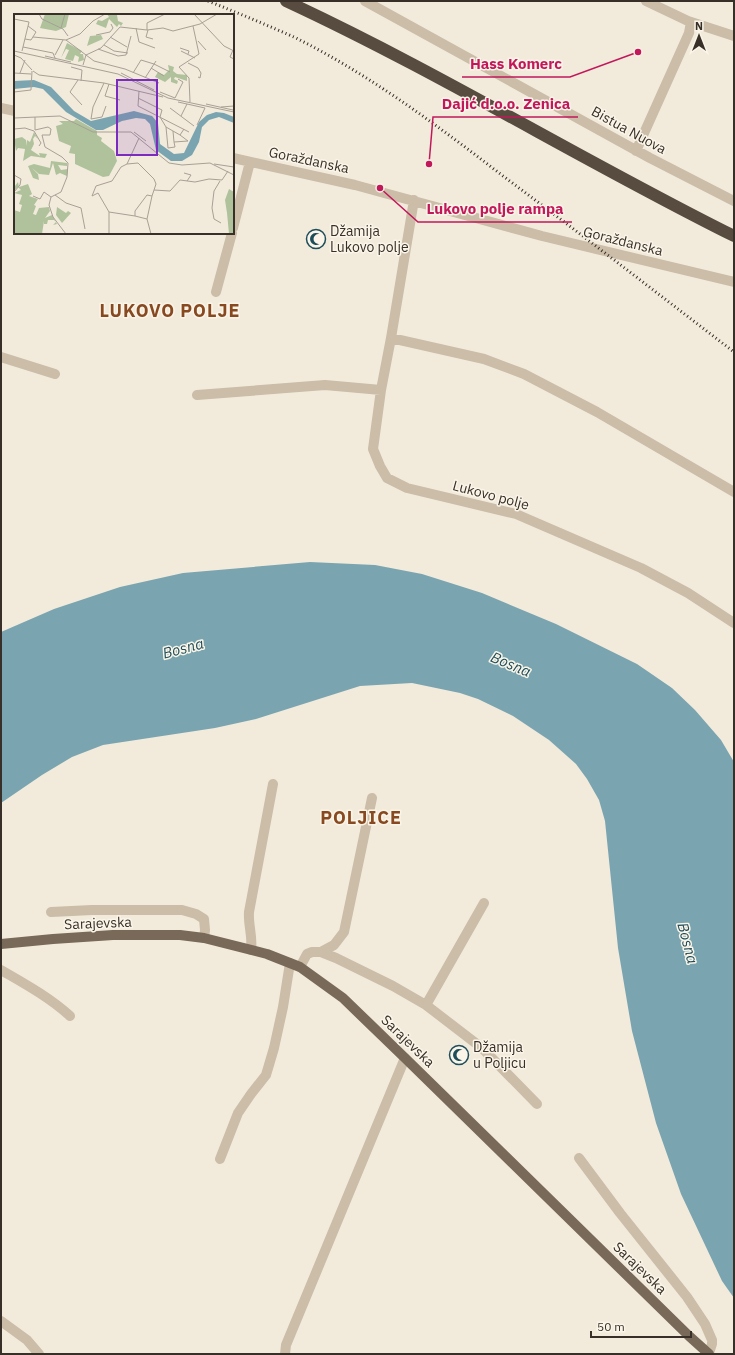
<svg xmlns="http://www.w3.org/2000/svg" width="735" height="1355" font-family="'IBM Plex Sans',sans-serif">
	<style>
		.water { fill: #7aa5b0 }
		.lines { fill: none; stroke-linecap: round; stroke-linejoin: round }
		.minor { stroke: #cbbda7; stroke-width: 10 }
		.major { stroke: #796959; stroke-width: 10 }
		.highway { stroke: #584b3f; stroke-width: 12 }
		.rail { stroke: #372f28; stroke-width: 3; stroke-dasharray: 1 3; stroke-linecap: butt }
		.labels { text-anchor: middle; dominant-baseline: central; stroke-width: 3; stroke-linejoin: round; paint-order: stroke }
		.street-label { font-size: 14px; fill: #372f28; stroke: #faf5e8 }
		.poi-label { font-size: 14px; fill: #372f28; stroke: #faf5e8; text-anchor: start }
		.water-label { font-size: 15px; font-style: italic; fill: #1d4c5a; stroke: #faf5e8 }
		.district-label { font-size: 18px; font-weight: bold; letter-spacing: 1px; fill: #884920; stroke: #faf5e8 }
		.inset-road { fill: none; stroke: #a7a094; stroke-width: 1 }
		.view { fill: #7b2cbf; fill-opacity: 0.15; stroke: #7b2cbf; stroke-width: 2 }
		.inset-edge { fill: none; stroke: #372f28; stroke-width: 2 }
		.leader { fill: none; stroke: #c2185b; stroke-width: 1.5 }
		.callout-dot { fill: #c2185b; stroke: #faf5e8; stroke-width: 1.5 }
		.callout-label { font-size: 15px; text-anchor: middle; font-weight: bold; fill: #c2185b; stroke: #faf5e8; stroke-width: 3; stroke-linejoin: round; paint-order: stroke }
	</style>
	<rect width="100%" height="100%" fill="#f2ebdc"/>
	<path class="water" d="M310,562l65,3 47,9 60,19 74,31 81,40 35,24 23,22 26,30 13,22v536l-12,-17 -41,-87 -25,-71 -24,-92 -14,-83 -13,-127 -6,-21 -12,-21 -11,-15 -27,-24 -36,-24 -35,-17 -18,-6 -48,-10 -52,3 -104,33 -41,9 -112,17 -31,12 -30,18 -41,28v-171l53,-23 66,-22 63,-14z"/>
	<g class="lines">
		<path class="minor" d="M365,1l285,157 84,43
			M646,1l42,20 46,15
			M1,108l14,3
			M636,151l53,-118 2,-11
			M233,158l122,27 187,51 192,46
			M414,200l-23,138 -10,52 -8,59 7,17 7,12 20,10 109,26 125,54 47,25 46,30
			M233,228l17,-66
			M216,292l16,-59
			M391,338l93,21 40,15 73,38 137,80
			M1,357l54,17
			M197,395l128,-10 56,5
			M51,912l41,-2h90l14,4 8,5 1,11 -1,8
			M251,950c2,-13 -3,-25 -2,-38l24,-128
			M321,952l15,6 57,28 33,19 56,43 55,56
			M300,967l7,-13 5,-2h9l13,-7 10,-13 28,-134
			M1,970c24,14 48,27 69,46
			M426,1005l58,-102
			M579,1158l41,55 67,84 18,27 7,16v4l-3,9
			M220,1159l18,-46 13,-19 15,-19 8,-27 9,-41 7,-44
			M1,1321l26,19 12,14
			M285,1354l1,-9 119,-287"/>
		<path class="major" d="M1,944l52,-5 60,-4h67l24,3 63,16 33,13 43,31 62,60 284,278 20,18"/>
		<path class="highway" d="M286,1c153,71 297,160 448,235"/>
		<path class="rail" d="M208,1c30,12 59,24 88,37 74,37 142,88 207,138 78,58 154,117 231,176"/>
	</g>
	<defs>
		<symbol id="mosque-ring" viewBox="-11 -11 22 22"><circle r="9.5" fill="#faf5e8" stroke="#1d4c5a" stroke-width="1.5"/><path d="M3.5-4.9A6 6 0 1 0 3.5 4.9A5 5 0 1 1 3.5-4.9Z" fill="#1d4c5a"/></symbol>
	</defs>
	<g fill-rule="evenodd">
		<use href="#mosque-ring" x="305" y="228" width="22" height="22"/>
		<use href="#mosque-ring" x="448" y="1044" width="22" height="22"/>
	</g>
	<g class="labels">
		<g class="street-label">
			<text transform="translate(629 130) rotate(29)">Bistua Nuova</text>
			<text transform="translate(309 160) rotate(12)">Goraždanska</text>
			<text transform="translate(623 241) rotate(14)">Goraždanska</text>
			<text transform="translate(491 495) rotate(15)">Lukovo polje</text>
			<text transform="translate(98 923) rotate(-2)">Sarajevska</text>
			<text transform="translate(408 1041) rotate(44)">Sarajevska</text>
			<text transform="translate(640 1268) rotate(44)">Sarajevska</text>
		</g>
		<g class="poi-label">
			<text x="330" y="231">Džamija<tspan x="330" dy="16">Lukovo polje</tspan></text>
			<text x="473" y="1047">Džamija<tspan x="473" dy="16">u Poljicu</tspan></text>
		</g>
		<g class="water-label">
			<text transform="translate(183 648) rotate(-15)">Bosna</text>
			<text transform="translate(511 664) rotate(23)">Bosna</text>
			<text transform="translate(688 943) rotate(75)">Bosna</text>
		</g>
		<g class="district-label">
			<text x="170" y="310">LUKOVO POLJE</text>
			<text x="361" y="817">POLJICE</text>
		</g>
	</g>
	<g transform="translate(14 14)">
		<rect width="220" height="220" fill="#f2ebdc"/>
		<path d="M31,0h24l-3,13 -10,4 -16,-3zM93,0l10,1 1,6 5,2 -2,3 -2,-2 -2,3 -8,-8 -3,9 -10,-4 2,-4 4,1 7,-4zM87,21l2,4 -16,7 3,-10zM53,29l15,8 -2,3h3l1,6 -6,2 1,-5 -4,-2 -2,6 -8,-2 4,-9 -3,-1 -5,9zM154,51l6,2 -1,4 4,3 10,1v6l-12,-4 -1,2 4,2 -1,3 -6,-2v-5l-6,5 -10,-5 3,-5 6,3 5,-5zM62,105l21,12v4l5,3 -1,3 13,10 3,10 -8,15 -6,1 -28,-13v-10l-6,-1 2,-7 -12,-5 -3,-15 7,-2 -4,-3h15zM20,118l4,7 -3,-3 -2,3 1,5 -3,6 9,6 -1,-3 8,1 -2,4 -14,-2 -8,5 2,-12 -7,-1 -2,3 -2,-12 8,-2 4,3 1,6v-6l3,2zM37,147l16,2v3l-9,-1 3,5 7,-1 -1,7 -7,-3 -4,2 -3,-12 -4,12 -10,-1 -7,-6 6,6 1,6 -6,-2 -5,-12 6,-2 16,4zM4,168l1,5 9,-3 4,10 -3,2 9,3 -4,6 2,1 -3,8 3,1 3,-7 10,-1 1,4 -5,7 7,-3 5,9 -4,1 3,-3 -2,-2h-6l-1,4h-3v-3l-2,13h-28v-24l6,2 2,-7 -3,-1 3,-9 -8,-2 7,-3 -3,-3 -4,4v-7l1,2zM215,175l5,3v42h-5l-2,-21 -2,-13zM43,193l9,6 2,-2 3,2 -9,10 -6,-8z" fill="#afc29c"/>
		<path d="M20,66l17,7 23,24 17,10 43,-10 18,5 6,7 2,21 14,10 10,-1 15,-31 8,-7 9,-3 8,1 10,4v6l-15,-6 -10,3 -7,7 -3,15 -7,13 -10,6h-11l-15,-11 -6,-26 -5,-5 -9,-1 -14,3 -19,9h-7l-30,-18 -23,-23 -9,-2 -20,2v-8z" fill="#7aa5b0"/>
		<path class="inset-road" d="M25,0l3,5 21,10 5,7M180,0l30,32 10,5M0,5l15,3 -7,29M47,14l4,-14M122,14l3,14M133,16v-7l18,-9M134,16l-2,7 7,2M82,21l14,-3 3,-4 -2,-4M19,23l33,3 14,-6 13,-13 12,-7M96,23l17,10M11,25l6,1 5,-8 -8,-6M52,26l28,21 31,8 34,14M184,27l8,9M125,28l16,6M90,31l10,6 14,2M9,33l30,6 2,5M166,34l9,3 -1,3M84,35l20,7 8,-1 5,-19M219,36l-3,7 4,2M0,37l104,23 50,24 66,14M167,37l14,7M0,41l7,3 11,12M41,41l8,-15M31,42l26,6M174,49l10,5 3,5 -1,5 -2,-1M140,50l16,8M69,51l3,-10 15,-7 19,-21 27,3 16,-2 10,3 27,-7 17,-10M57,53l11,3 -1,11M137,54l13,8M19,57l6,4 65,8 59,14M0,59l17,1M6,59l5,-13M107,59l33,17M119,59l8,-13 13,4M131,64l11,-17M64,66l-8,12 12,13M90,69l-11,24 -2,12 11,-2 4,-11M95,70l-4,12 15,4M125,77l-1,15 51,26M0,78l17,-2 1,-19M146,78l15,6M124,84l24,12 -2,7 6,10 14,8 4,-6M161,84l8,-16 -5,-3M164,88l27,6 -8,17M176,88l-1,-24 -10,-11 20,-13 -6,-28M192,90l27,6M207,93l13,-1M156,94l24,18M167,102l6,-12M21,103v13l13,-3 3,2 -1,6h-8l3,12 17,10 6,6 -1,14 -6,15 -10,5 -2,8 4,12 13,17M0,104l46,-2 33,16h38l38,31 13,2 28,-2 24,12M152,113l2,21 7,-1 -1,-5M0,115l11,-1 9,3M20,117l7,12 -2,3M159,117l1,11 14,-1 -8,-6M120,118l12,9M125,124l-12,26 11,-1 16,16 2,5 -4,12M200,150l20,3M170,159l7,2 -4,6M0,161l7,4 -1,6 -6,7M206,167l-6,10 -2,17 2,11 7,4M140,176l16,1 10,-11 15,2 14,-3 13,1 6,-9M41,181l11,8 15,5 4,21M19,182l7,3 4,-7 7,5M78,182l4,-10 16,-5 9,-14 6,-3M78,182l6,-3 11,19M121,202l12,3 4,15M95,220v-22l26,4v-5l12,-16 5,1 -5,23"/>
		<path class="view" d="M103,66h40v75h-40z"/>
		<rect width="220" height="220" class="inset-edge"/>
	</g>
	<path class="leader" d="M638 52L570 77H462M429 164L433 117H578M380 188L418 222H572"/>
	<g class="callout-dot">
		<circle cx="638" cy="52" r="4"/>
		<circle cx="429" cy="164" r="4"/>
		<circle cx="380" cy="188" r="4"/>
	</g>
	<g class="callout-label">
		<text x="516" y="69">Hass Komerc</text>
		<text x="506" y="109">Dajić d.o.o. Zenica</text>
		<text x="495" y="214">Lukovo polje rampa</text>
	</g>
	<rect width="735" height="1355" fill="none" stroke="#372f28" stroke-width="4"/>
	<g transform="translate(699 36)" stroke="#faf5e8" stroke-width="3" paint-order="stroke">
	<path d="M0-3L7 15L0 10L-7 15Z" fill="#372f28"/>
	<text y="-6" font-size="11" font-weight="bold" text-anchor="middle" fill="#372f28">N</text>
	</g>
	<path d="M591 1331v6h100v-6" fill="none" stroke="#372f28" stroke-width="2"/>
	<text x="597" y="1331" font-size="12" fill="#372f28" stroke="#faf5e8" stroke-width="3" paint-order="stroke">50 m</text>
</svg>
